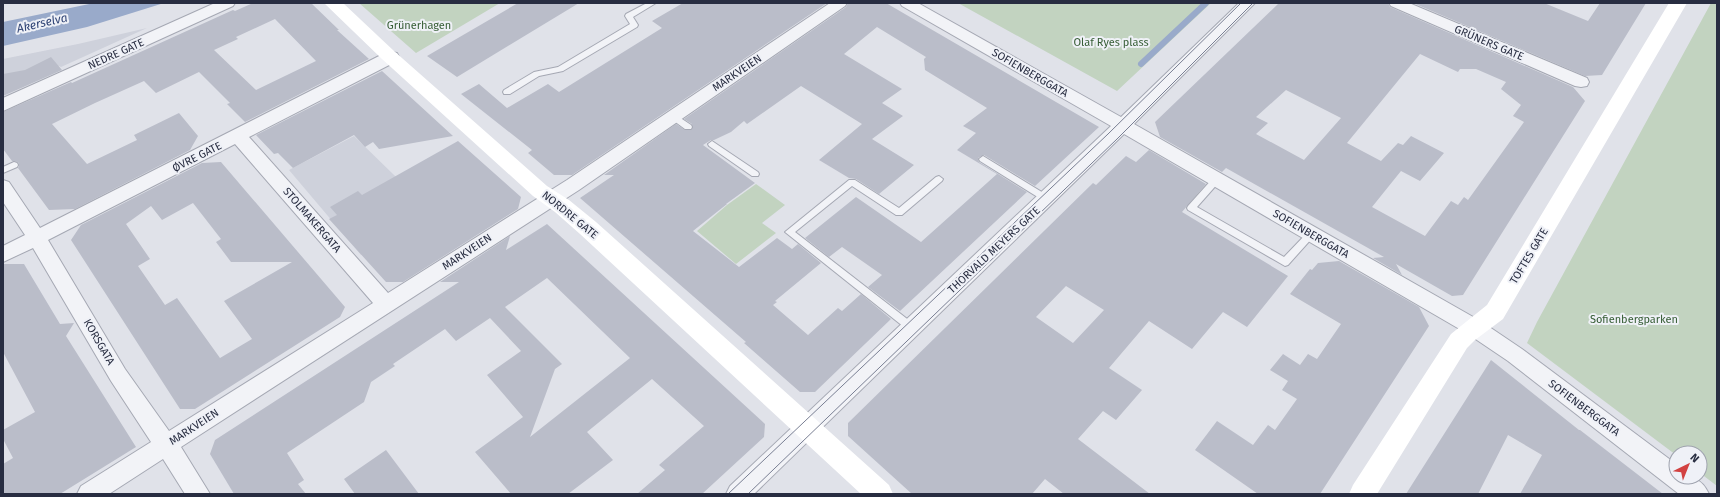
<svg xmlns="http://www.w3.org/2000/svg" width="1720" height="497" font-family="'Fira Sans',sans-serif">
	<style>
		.built { fill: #ced1db }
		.green { fill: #c2d3c0 }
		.water { fill: #99aaca }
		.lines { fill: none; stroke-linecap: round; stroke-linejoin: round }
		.stream { stroke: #99aaca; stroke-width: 6 }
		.building { fill: #babdc9; fill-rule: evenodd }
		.lane-casing { stroke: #a5a8b3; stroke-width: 2 }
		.street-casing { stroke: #a5a8b3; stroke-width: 2 }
		.lane { fill: #f2f3f7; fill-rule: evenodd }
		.street { fill: #f2f3f7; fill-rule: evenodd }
		.secondary { fill: #fff; fill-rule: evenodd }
		.tram { stroke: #797f93; stroke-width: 1 }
		.labels { text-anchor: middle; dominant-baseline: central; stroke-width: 4; stroke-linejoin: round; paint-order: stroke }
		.park-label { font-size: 11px; fill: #365d35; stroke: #eff1f7 }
		.street-label { font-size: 11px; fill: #282d41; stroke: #eff1f7 }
		.water-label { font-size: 12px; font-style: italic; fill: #314576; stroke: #eff1f7 }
	</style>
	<rect width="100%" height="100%" fill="#e0e2e9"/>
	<path class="built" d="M147,28l-86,39 -2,-1 -26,11 -30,16v-34l75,-15z
		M354,136l79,77 -72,42 -72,-85z"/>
	<path class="green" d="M359,3h141l-84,50z
		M958,3h253l-94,88z
		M1711,3h6v483l-17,-13v-20h-24v2l-149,-112 10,-21z
		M756,184l29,21 -23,18 14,10 -40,31 -39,-33 30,-26z"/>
	<path class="water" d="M94,3h70l-77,24 -84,19v-24z"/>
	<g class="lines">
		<path class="stream" d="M1141,64l65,-61"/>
	</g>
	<path class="building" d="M253,3h58l28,27h-2l32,29 -124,63 -18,-18 3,-1 -31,-31 -43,21 -12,-12 -49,22 -43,21 35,40 50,-24 -3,-5 45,-22 19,23 -8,14 -115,59 -26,1 -31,-42 1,-2 -1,-4 -6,-1 -9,-12v-37l68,-30 1,1 161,-73 2,1zM275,19l41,42 -60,29 -42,-40 24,-11 -2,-2z
		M518,3h61l-122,74 -30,-21z
		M683,3h144l-255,172h-18l-26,-22 4,-3 -71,-56 18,-10 28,24 41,-24 11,8 103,-64 -10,-7z
		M848,3h38l213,124 -64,59 -51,-31 -6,3 1,4 48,30 -127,119 -32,-24 14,-12 -40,-28 -13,10 -24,-19 51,-41 65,45 76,-68 -40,-24 19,-17 -13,-7 24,-18 -62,-38 -1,-11 2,-2 -49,-30 -33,27 58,35 -20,14 21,13 -31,23 42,26 -35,29 -23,-15 -7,-1 -30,-18 43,-36 -61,-38 -54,38 -3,-3 -13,11 -17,8h-3l-8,5 52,38 -29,21h1l-34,27 46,36 38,-29 15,11 6,-5 23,19 -46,38 2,1 -4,3 35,30 30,-27 4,3 19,-17 30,25 -76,73h-15l-56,-49 2,-1 -166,-144 34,-23h-10l72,-51 9,6h7v-6l-8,-5 162,-112z
		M1279,3h109l2,4 183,80 12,14 -122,194 -11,1 -56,-32 6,11 -29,-17 11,-1 -158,-89 -4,4 -62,-35 -5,-15zM1420,54l38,18 2,-3h16l30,13 -5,7 20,16 -8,11 11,6 -56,78 -4,-3 -6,8 -7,-4 -26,35 -53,-29 29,-36 19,10 24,-28 -33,-17 -8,9 -5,-2 -17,18 -34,-18zM1286,90l55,28 -37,42 -48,-26 12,-11 -12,-6z
		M1413,3h131l44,18 12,-18h46l-44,72 -17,1z
		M51,57l11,13 -59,26v-22l22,-4z
		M382,71l71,65 -74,13 -6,-7 -8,5 -11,-12 -61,33 -15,-15 -4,1 -18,-19z
		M458,141l63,56 -3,12 -115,73h-17l-57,-63 8,-4 -7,-8 28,-16 4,4z
		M1149,150l57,34 -24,28 106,64 -41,51 -24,-15 -31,37 -43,-28 -40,47 33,22 -26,30 -13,-9 -25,28 72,55h-86l-19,-15 -13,15h-120l-64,-58v-13l245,-240 3,2 30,-29 10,6zM1066,286l38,24 -31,33 -37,-26z
		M221,162l124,145 -5,10 -145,92h-15l-109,-169 10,-15 121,-62zM193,203l28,36 -5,3 15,20h61l-68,39 28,38 -32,19 -43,-60 -12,7 -27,-39 12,-7 -24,-35 25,-18 11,14z
		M547,224l218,200 -1,13 -62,57h-65l28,-24 -6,-5 45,-39 -52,-47 -65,53 26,28 -45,34h-57l-36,-42 48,-35 -36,-42 34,-24 -31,-33 -34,23 -11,-12 -52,35 2,2 -24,16 -7,20 -77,51 17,27 -6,4 8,10h-72l-24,-40 5,-14 244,-158h-19l70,-46 -4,14zM547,278l83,80 -100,79 25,-68 7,-5 -57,-57z
		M1339,261l80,46 10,19 -109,168h-62l-63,-44 22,-29 36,24 15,-20 7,5 22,-31 -15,-9 6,-9 -18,-11 13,-16 17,11 8,-11 9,5 24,-35 -51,-30 20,-25 2,1 6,-7z
		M3,264h21l36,60 14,-1 -8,13 70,111 -76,47h-57v-30l10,-6 -10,-19v-9l32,-18 -32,-60z
		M1491,360l88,70h1l83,64h-143l22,-39 -34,-20 -30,59h-72z
		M386,450l33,44h-64l-11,-15z"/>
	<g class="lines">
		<defs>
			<path id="lane" d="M647,3h9l-23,14 5,8 -1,2 -74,44 -24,5 -29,18h-6l-1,-2 1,-2 30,-18 24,-5 72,-43 -5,-8 1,-2z
				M673,113l18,12 1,2 -1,2h-6l-15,-11 -1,-2z
				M712,141l46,31 1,2 -1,2h-6l-43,-30 -1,-2z
				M983,156l67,41 1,2 -1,2h-6l-64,-40 -1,-2z
				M14,162l3,1 1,2 -1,2 -14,6v-6z
				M939,176l4,3 -1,2 -40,34h-6l-44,-29 -57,46 120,93 2,3 -2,3 -3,1 -3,-1 -124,-99 64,-52h6l44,28 37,-31z
				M1217,176l3,1 1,2 -1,2 -23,26 87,50 24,-25h6l1,2 -1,2 -26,29 -3,1 -97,-56 -1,-2 1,-2 26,-29z"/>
			<path id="street" d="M215,3h20l-2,3 -230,105v-13z
				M830,3h17l-2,3 -266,184 -398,257 29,47h-25l-22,-35 -54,35h-32l4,-8 70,-44 -40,-61 -78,-133 -30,14v-16l22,-11 -22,-33v-22l6,2 31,46 345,-175 6,-1 6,1 2,4 -2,4 -148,76 139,156 179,-113zM235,144l138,159 -204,128 -44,-62 -77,-129z
				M900,3h18l203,114 118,-114h16l-121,121 348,198 40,27 154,115v13c16,0 25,0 33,17h-30l-171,-133 -40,-27 -344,-200 -370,360h-28l4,-8 381,-360 -209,-120z
				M1389,3h20l178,75 2,4 -2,4 -6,1 -6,-1 -184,-80z"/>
		</defs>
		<use href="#lane" class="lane-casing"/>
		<use href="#street" class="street-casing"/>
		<use href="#lane" class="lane"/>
		<use href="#street" class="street"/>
		<path class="secondary" d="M324,3h19l51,48 153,135 22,14 27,22 293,263 4,9h-32l-281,-260 -25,-22 -22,-16 -151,-137z
			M1669,3h18l-184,316 -28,21 -8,8 -90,146h-28l4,-9 98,-151 36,-29z"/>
		<path class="tram" d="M728,494l380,-360 133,-131
			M748,494l369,-355 136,-136"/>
	</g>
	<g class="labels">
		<g class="park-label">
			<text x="419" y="25">Grünerhagen</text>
			<text x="1111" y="42">Olaf Ryes plass</text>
			<text x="1634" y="319">Sofienbergparken</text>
		</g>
		<g class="street-label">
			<text transform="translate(1489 43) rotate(23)">GRÜNERS GATE</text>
			<text transform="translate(116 54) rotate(-24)">NEDRE GATE</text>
			<text transform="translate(737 73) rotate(-34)">MARKVEIEN</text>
			<text transform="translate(1030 73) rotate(30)">SOFIENBERGGATA</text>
			<text transform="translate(197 157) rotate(-27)">ØVRE GATE</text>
			<text transform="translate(570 215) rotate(39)">NORDRE GATE</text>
			<text transform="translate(312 220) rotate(49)">STOLMAKERGATA</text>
			<text transform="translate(1311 234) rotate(30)">SOFIENBERGGATA</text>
			<text transform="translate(994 250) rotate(-43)">THORVALD MEYERS GATE</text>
			<text transform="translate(467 252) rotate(-33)">MARKVEIEN</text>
			<text transform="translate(1529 256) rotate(-59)">TOFTES GATE</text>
			<text transform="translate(99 342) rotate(60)">KORSGATA</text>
			<text transform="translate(1584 408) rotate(37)">SOFIENBERGGATA</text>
			<text transform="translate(194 427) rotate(-33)">MARKVEIEN</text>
		</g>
		<g class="water-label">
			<text transform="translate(42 23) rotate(-13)">Akerselva</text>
		</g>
	</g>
	<rect width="1720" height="497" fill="none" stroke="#282d41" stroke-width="8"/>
	<g transform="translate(1688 465) rotate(43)"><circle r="19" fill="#eff1f7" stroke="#9fa3ae"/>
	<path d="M0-3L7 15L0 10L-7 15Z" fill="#d24141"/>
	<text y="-6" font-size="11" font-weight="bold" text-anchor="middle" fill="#282d41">N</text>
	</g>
</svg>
